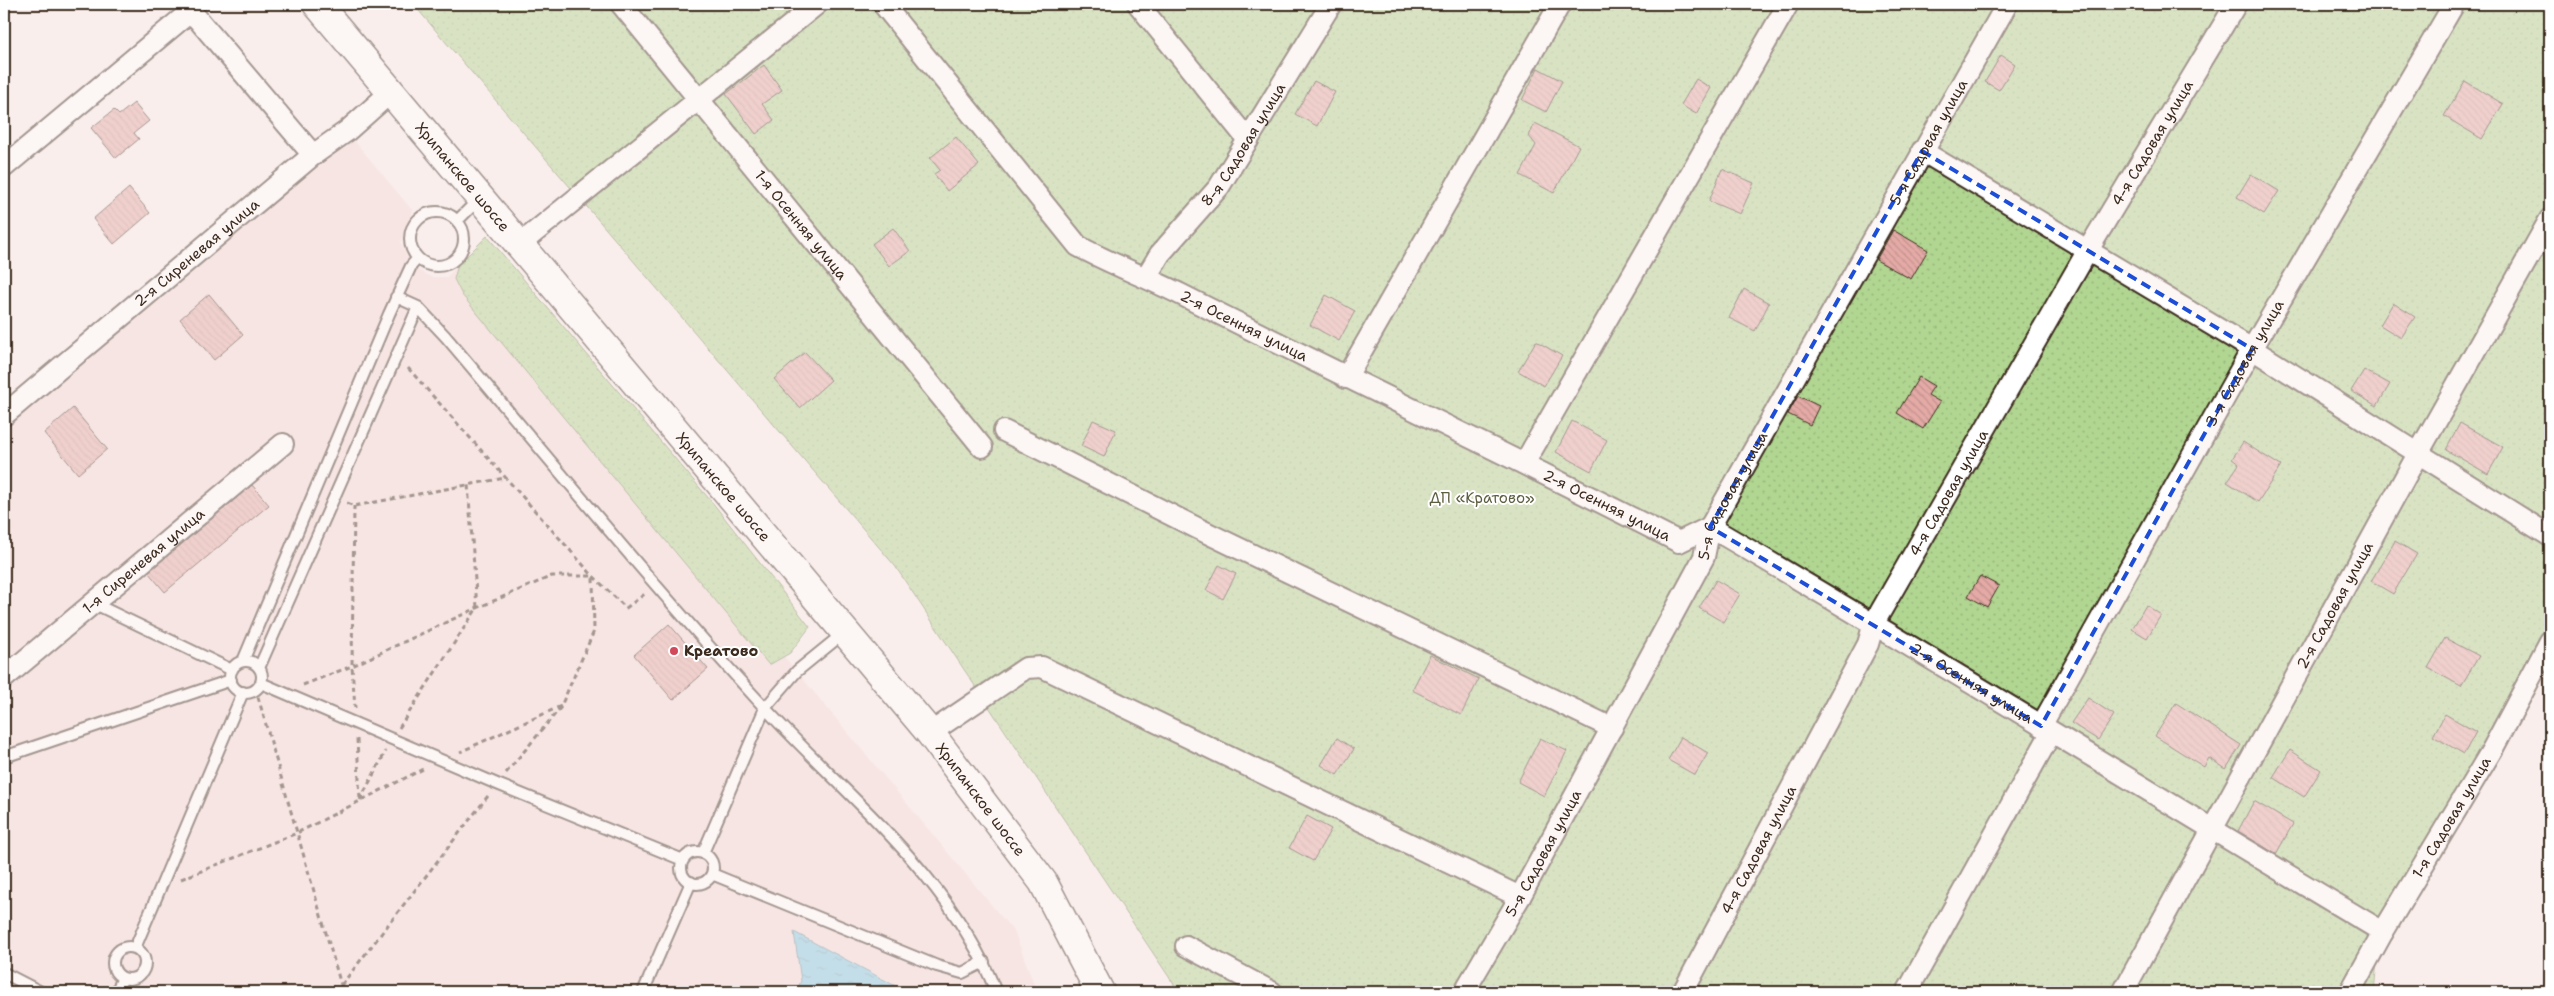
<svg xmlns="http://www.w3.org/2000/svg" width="2554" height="996" font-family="'Shantell Sans',sans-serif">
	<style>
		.built { fill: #f3dad8 }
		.grass { fill: url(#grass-dots); stroke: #768058 }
		.water { fill: url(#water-ripples); stroke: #668a95 }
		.building { fill: url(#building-back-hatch); stroke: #3b2a1e }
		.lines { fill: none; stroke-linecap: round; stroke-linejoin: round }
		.lane-casing { stroke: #3b2a1e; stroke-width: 14 }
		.street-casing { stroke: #3b2a1e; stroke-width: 24 }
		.secondary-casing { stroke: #3b2a1e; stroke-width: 31 }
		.path { stroke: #3b2a1e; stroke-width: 3; stroke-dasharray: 5 4; stroke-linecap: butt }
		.lane { stroke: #fff; stroke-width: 10 }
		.street { stroke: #fff; stroke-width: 20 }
		.secondary { stroke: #fff; stroke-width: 28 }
		.marked { fill: none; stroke: #1d4ed8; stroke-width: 4; stroke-dasharray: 10 6; stroke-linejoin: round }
		.poi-dot { fill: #d1495b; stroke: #fff; stroke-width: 2 }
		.labels { text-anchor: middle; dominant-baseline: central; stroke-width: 4; stroke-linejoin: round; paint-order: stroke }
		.street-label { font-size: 15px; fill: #3b2a1e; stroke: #fff }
		.park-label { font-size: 15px; fill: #5e5e40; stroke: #fff }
		.poi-label { font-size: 15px; font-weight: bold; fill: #3b2a1e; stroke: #fff; text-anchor: start }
	</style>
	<defs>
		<pattern id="grass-dots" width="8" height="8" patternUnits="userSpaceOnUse" patternTransform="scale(1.25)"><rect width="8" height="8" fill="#b1d691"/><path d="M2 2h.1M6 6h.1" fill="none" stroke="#99b87d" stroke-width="1.8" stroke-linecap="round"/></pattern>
		<pattern id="water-ripples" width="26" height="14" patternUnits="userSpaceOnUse" patternTransform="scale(1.25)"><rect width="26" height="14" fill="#83cae4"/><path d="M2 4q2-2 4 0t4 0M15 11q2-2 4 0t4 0" fill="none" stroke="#6ca4b8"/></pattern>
		<pattern id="building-back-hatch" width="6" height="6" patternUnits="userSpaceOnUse" patternTransform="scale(1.25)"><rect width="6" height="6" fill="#e4aaa6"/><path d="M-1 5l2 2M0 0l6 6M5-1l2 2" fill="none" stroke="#c4928e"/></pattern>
	</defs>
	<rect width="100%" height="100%" fill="#faeeed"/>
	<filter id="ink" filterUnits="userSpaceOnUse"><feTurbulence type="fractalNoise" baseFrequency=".02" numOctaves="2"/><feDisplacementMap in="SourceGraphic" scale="10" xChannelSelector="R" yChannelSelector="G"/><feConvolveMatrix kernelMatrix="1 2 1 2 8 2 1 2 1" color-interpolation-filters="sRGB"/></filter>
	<g filter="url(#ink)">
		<path class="built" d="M349,134l64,77 -12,32 10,23 20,11h16l11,-12 557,668 22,59h-1033v-568z"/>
		<path class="grass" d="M413,4h2137v625l-173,332 -3,31h-1195l-284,-426z
			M487,236l229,271 94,120 -20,26 -21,12 -307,-370 -8,-16 4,-14z"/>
		<path class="water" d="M794,932l113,60h-111l5,-11z"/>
		<path class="building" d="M2001,55l14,9 -16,26 -14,-8z
			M764,65l18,25 -20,14 12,16 -18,14 -30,-40z
			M1538,68l24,13 -16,31 -24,-12z
			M1696,79l15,9 -15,26 -15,-9z
			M1314,81l21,11 -18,34 -22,-12z
			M2465,81l38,23 -21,35 -38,-23z
			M134,103l15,18 -15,12 5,6 -23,19 -25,-30 23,-18 5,5z
			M1535,123l44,23 -25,47 -34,-18 16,-30 -7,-9z
			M956,137l23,28 -32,26 -13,-17 6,-4 -10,-12z
			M1722,169l32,14 -14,31 -31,-13z
			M2251,174l28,17 -15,23 -27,-17z
			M129,188l21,25 -36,31 -21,-25z
			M893,228l17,23 -21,15 -17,-22z
			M1893,230l35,20 -17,29 -35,-19z
			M1744,289l25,14 -14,28 -26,-13z
			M209,294l34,41 -29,25 -34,-41z
			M1326,295l29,16 -16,30 -29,-16z
			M2393,303l22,14 -14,21 -21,-13z
			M1536,341l26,15 -18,30 -26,-15z
			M805,352l26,28 -31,28 -26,-29z
			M2364,370l26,14 -13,22 -26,-15z
			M1919,377l15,9 -6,9 12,7 -17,27 -26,-16z
			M1798,396l21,10 -9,19 -22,-11z
			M73,408l34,41 -29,25 -34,-41z
			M1093,420l23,10 -12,27 -23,-11z
			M1572,421l35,19 -16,31 -35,-19z
			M2460,423l43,24 -15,27 -42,-24z
			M2243,442l38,24 -23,36 -31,-20 12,-18 -7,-5z
			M252,485l17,20 -104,87 -17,-20z
			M2395,541l22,13 -24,40 -22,-13z
			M1219,565l17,9 -13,25 -17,-9z
			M1980,576l19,10 -12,21 -19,-11z
			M1716,580l24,14 -17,28 -24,-14z
			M2146,605l15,10 -14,23 -15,-9z
			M669,624l39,45 -35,31 -39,-45z
			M2445,638l34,18 -18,30 -33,-18z
			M1430,655l49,24 -18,36 -49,-25z
			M2088,698l26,17 -16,25 -27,-17z
			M2176,703l65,42 -15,24 -17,-11 -5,9 -49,-31z
			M2445,714l31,18 -12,22 -31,-18z
			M1681,737l27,16 -13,22 -27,-15z
			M1337,738l17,11 -17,26 -16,-10z
			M1540,738l27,13 -23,45 -26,-14z
			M2290,750l31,20 -17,27 -31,-20z
			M2254,801l39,23 -17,30 -38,-23z
			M1307,816l24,13 -18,32 -24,-13z"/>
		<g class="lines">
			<defs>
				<path id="lane" d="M410 239a27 27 0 1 1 54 0a27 27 0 1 1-54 0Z
					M457,221l23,-23
					M396,297l22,10 28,30c105,124 208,250 318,370 82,89 187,169 232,285
					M93,603l139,67
					M243,661l146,-347 22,-48 7,-8
					M230 677a16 16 0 1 1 32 0a16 16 0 1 1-32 0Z
					M259,668l159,-361
					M261,683l236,101 186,76
					M4,757l227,-77
					M681 868a16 16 0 1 1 32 0a16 16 0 1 1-32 0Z
					M703,853l62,-145 32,-37 48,-39
					M712,874l225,92 25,7 22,-11
					M113 963a16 16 0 1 1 32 0a16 16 0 1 1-32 0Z
					M135,948l108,-256
					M4,973l37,19
					M116,992l7,-14
					M643,992l48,-110"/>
				<g id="street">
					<path d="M185,4l128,151"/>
					<path id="s1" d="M621,4l361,443"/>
					<path id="s2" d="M883,4l195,242c33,18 68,31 102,48 166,84 334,163 499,248l31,-15c226,132 448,271 673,405"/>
					<path d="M1138,4l110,136"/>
					<path d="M1922,151l330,198 298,187"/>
					<path d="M4,167l187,-156"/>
					<path d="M520,244l297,-240"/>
					<path id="s3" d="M1146,277l14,-23 59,-67 112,-183"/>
					<path d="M1346,378l214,-374"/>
					<path id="s4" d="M4,415l309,-260 34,-24 45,-40"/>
					<path d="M1004,431l195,98 413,199"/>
					<path d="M1525,462l263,-458"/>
					<path id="s5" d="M4,678l279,-234"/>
					<path id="s6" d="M2041,726l211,-377 202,-345"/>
					<path d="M930,733l96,-65 16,-1 478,230"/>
					<path d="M1186,946l86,46"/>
					<path id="s7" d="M1464,992l56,-95 184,-340 6,-30 297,-523"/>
					<path id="s8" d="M1683,992l185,-348 6,-21 214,-373 148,-246"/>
					<path d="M1907,992l144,-259"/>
					<path id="s9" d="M2123,992l296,-540 131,-233"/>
					<path id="s10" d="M2350,992l33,-60 109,-182 58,-109"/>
				</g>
				<g id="secondary">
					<path id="s11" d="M317,4l613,729 113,149 57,110"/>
				</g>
			</defs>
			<use href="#lane" class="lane-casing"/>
			<use href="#street" class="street-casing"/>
			<use href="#secondary" class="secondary-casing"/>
			<path class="path" d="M408,368l185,208 33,32 20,-15
				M347,503l7,3 151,-28
				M354,506l-2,160 3,42
				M303,685l49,-19 125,-58 75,-32h41l1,55 -33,75 -101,46
				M258,697l85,295
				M399,728l78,-120 -9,-124
				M357,739l3,61
				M506,773l55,-66
				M360,800l26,-49
				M181,879l116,-46 128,-65
				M336,992l152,-196"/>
			<use href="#lane" class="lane"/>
			<use href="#street" class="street"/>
			<use href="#secondary" class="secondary"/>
		</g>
	</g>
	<path d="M0 0H2554V996H0ZM1922,151l330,198 -211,377 -331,-199z" fill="#faeeed" fill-opacity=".55" fill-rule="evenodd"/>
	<path class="marked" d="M1922,151l330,198 -211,377 -331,-199z"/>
	<circle class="poi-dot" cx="674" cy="651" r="5"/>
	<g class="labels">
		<g class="street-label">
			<text stroke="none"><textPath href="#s7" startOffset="970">5-я Садовая улица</textPath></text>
			<text stroke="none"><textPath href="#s3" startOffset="165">8-я Садовая улица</textPath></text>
			<text stroke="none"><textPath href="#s8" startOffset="971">4-я Садовая улица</textPath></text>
			<text stroke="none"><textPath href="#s11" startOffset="226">Хрипанское шоссе</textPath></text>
			<text stroke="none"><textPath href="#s1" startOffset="285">1-я Осенняя улица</textPath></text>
			<text stroke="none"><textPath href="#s4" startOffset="252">2-я Сиреневая улица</textPath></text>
			<text stroke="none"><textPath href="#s2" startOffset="495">2-я Осенняя улица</textPath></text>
			<text stroke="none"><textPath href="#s6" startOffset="416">3-я Садовая улица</textPath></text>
			<text stroke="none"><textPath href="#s11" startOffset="631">Хрипанское шоссе</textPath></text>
			<text stroke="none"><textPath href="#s8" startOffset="566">4-я Садовая улица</textPath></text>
			<text stroke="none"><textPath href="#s7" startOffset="565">5-я Садовая улица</textPath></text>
			<text stroke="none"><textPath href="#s2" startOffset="900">2-я Осенняя улица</textPath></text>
			<text stroke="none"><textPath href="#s5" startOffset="182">1-я Сиреневая улица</textPath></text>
			<text stroke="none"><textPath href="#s9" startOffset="441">2-я Садовая улица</textPath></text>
			<text stroke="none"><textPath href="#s2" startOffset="1320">2-я Осенняя улица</textPath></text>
			<text stroke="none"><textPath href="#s11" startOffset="1036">Хрипанское шоссе</textPath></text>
			<text stroke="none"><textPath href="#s10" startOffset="202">1-я Садовая улица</textPath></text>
			<text stroke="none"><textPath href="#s8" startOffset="161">4-я Садовая улица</textPath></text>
			<text stroke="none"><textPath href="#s7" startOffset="160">5-я Садовая улица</textPath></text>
		</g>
		<g class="park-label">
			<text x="1482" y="498">ДП «Кратово»</text>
		</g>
		<g class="poi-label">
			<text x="684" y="651">Креатово</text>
		</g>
	</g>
	<rect width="2554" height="996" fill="none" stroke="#fff" stroke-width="20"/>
	<rect x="10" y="10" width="2534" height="976" fill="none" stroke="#3b2a1e" stroke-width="2" filter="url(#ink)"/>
</svg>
